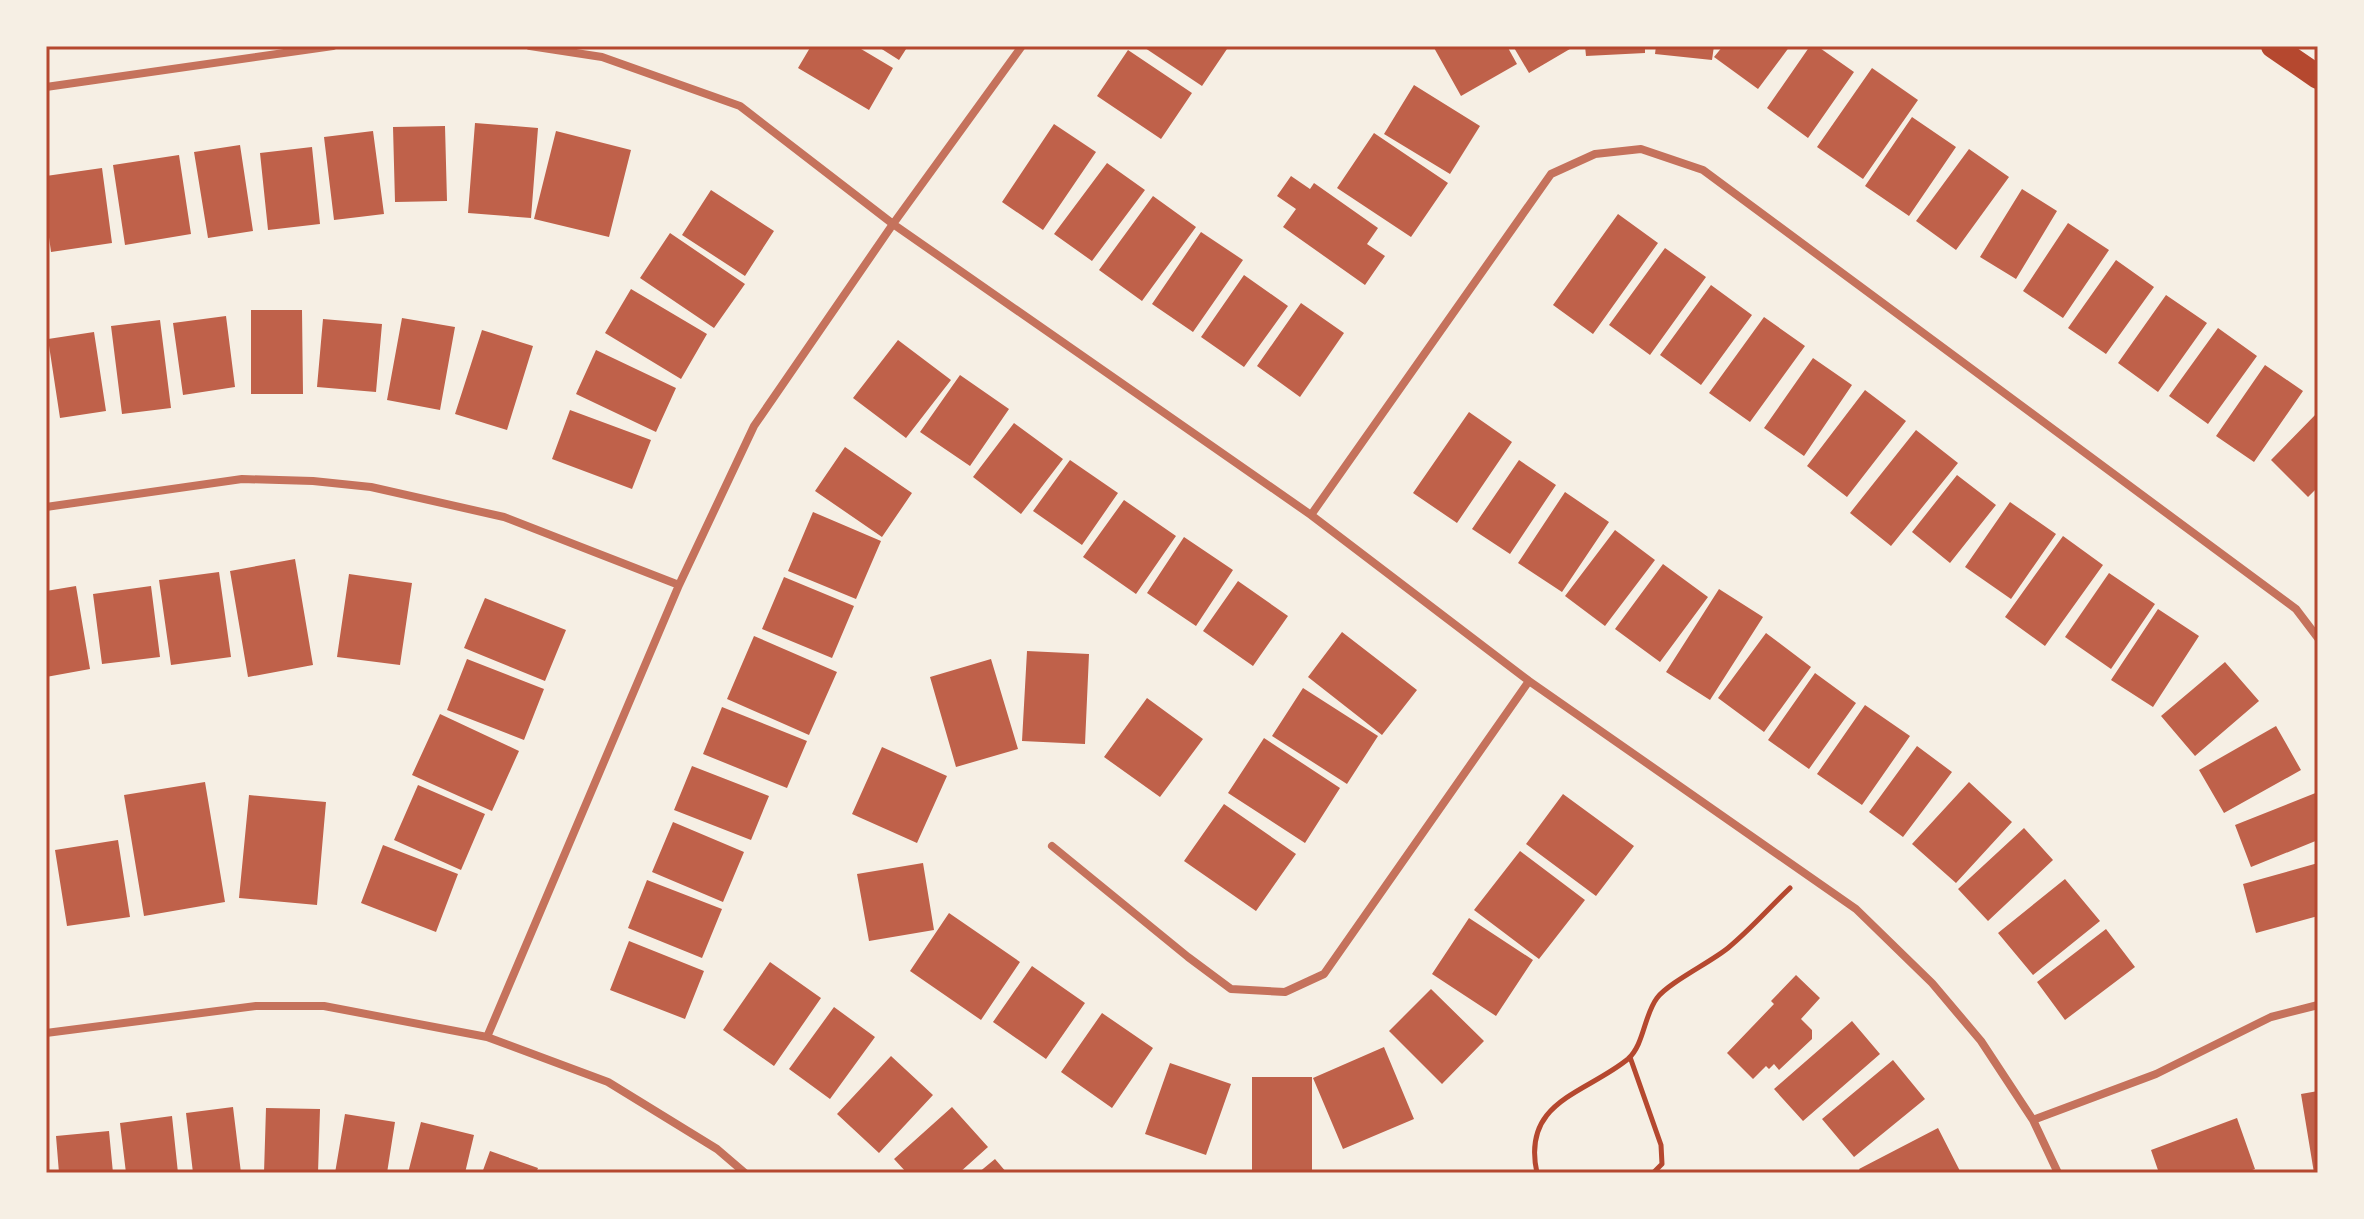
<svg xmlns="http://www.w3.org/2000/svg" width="2364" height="1219" font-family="Raleway,sans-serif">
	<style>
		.building { fill: #bf614a }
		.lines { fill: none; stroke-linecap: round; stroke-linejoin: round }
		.path { stroke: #b5482f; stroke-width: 5 }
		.minor { stroke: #c5725c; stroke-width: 8 }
		.motorway { stroke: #b5482f; stroke-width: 24 }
		.neatline { fill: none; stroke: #b5482f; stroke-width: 3 }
	</style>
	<rect width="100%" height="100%" fill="#f6efe4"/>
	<path class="building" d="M811,46h45l37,22 -24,42 -71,-42z
		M877,46h31l-9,14z
		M1142,46h87l-27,40z
		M1433,46h74l10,18 -56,32z
		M1513,46h62l-46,27z
		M1585,46h60v7l-59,3z
		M1656,46h58l-2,14 -57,-6z
		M1723,46h67l-32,43 -44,-32z
		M1810,46h7l37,26 -46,66 -41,-30z
		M1128,50l64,43 -31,46 -64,-43z
		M1872,68l46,32 -55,79 -46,-32z
		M1414,85l66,41 -30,48 -66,-40z
		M1912,117l44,30 -47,69 -44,-30z
		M475,123l63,5 -7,90 -63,-5z
		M1054,124l42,28 -53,78 -41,-28z
		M445,126l2,75 -52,1 -2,-75z
		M373,131l11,83 -50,6 -10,-83z
		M556,131l75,19 -22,87 -75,-18z
		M1374,133l74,50 -37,54 -74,-49z
		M240,145l13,86 -45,7 -14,-86z
		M312,147l8,77 -52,6 -8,-77z
		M1969,149l40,28 -53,73 -40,-29z
		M179,155l12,79 -66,11 -12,-80z
		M1107,163l38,27 -53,71 -38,-27z
		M102,168l10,75 -61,9 -5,-37v-39z
		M1291,176l19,13 4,-6 64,45 -11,16 18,12 -20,29 -82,-58 13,-18 -19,-13z
		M2022,189l35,22 -41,68 -36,-22z
		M711,190l63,41 -29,45 -63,-41z
		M1153,196l43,31 -54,74 -43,-31z
		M1618,214l40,29 -65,91 -40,-29z
		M2068,223l41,27 -46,68 -40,-27z
		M1201,232l42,28 -50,72 -41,-28z
		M670,233l75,51 -31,44 -74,-50z
		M1665,248l41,29 -56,78 -41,-30z
		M2116,260l38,27 -48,67 -38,-26z
		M1244,275l44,31 -44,61 -43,-30z
		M1711,285l41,30 -51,70 -41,-30z
		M631,289l76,45 -26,45 -76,-46z
		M2166,295l41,28 -49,69 -40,-29z
		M1301,303l43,30 -44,64 -43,-31z
		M251,310h51l1,84h-52z
		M226,316l9,71 -52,8 -10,-72z
		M1764,317l41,29 -55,76 -41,-29z
		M402,318l53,9 -15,83 -53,-10z
		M323,319l59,5 -6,68 -59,-5z
		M160,320l11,88 -49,6 -11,-88z
		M2218,328l39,28 -49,68 -39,-28z
		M482,330l51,16 -26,84 -52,-16z
		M94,332l12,79 -46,7 -12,-79z
		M898,340l53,40 -45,58 -53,-40z
		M596,350l80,38 -20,44 -80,-38z
		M1813,358l39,27 -48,71 -40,-28z
		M2265,365l38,26 -49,71 -38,-26z
		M960,375l49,34 -39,57 -50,-34z
		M1865,390l41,31 -59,76 -40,-31z
		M570,410l81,30 -19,49 -80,-30z
		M1469,412l43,30 -55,81 -44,-30z
		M2318,412v75l-10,10 -37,-37z
		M1014,423l49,36 -42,55 -48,-37z
		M1916,430l42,33 -67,83 -41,-33z
		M845,447l67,46 -30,44 -67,-46z
		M1070,460l48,33 -36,52 -49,-34z
		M1519,460l37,25 -46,69 -38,-25z
		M1957,475l39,30 -46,58 -38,-31z
		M1565,492l44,30 -47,70 -44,-29z
		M1124,500l52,36 -40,58 -53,-37z
		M2010,502l46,32 -45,65 -46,-32z
		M813,512l68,29 -25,58 -68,-28z
		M1615,530l40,30 -50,66 -40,-30z
		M2063,536l40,29 -58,81 -40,-29z
		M1184,537l49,33 -37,56 -49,-33z
		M295,559l18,106 -65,12 -18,-106z
		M1663,564l45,33 -48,65 -45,-33z
		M219,572l12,85 -60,8 -12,-85z
		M2109,573l46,31 -44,65 -46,-32z
		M349,574l63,9 -12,82 -63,-8z
		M784,577l70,29 -22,52 -70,-29z
		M1238,581l50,35 -35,50 -50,-35z
		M76,586l14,83 -44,8v-86z
		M151,586l9,71 -58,7 -9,-70z
		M1719,589l44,28 -53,83 -44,-28z
		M485,598l81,32 -21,51 -81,-33z
		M2158,609l41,27 -46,71 -42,-27z
		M1342,632l75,58 -35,45 -74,-58z
		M1766,633l45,34 -47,65 -46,-34z
		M754,636l83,36 -28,63 -82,-36z
		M1027,651l62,3 -4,90 -63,-3z
		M467,659l77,30 -20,51 -77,-30z
		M991,659l27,90 -62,18 -26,-90z
		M2225,662l34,39 -64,55 -34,-40z
		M1815,673l41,30 -47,66 -41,-29z
		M1303,688l75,48 -31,48 -75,-48z
		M1147,698l56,41 -43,58 -56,-40z
		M1865,705l45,31 -48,69 -45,-31z
		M722,707l85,34 -20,47 -84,-34z
		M440,714l79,37 -27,60 -80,-36z
		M2276,726l25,44 -77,43 -25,-43z
		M1264,738l76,50 -35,55 -77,-50z
		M1917,746l35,26 -49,65 -34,-25z
		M882,747l65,29 -30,67 -65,-29z
		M692,766l77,30 -18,44 -77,-30z
		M205,782l20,120 -81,14 -20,-121z
		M1969,782l43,40 -56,61 -44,-39z
		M418,785l67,29 -24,56 -67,-30z
		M2318,792v48l-67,27 -16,-42z
		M1563,794l71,52 -38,50 -70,-52z
		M249,795l77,7 -9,103 -78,-7z
		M1224,804l72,50 -40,57 -72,-50z
		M673,822l71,30 -21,50 -71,-30z
		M2024,828l29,32 -65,61 -30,-32z
		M118,840l12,77 -63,9 -12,-76z
		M383,845l75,29 -22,58 -75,-29z
		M1520,851l65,49 -46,59 -65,-49z
		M923,863l11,67 -65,11 -12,-67z
		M2318,863v53l-62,17 -13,-49z
		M2065,879l35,42 -67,54 -35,-42z
		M647,880l75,29 -20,49 -74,-30z
		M949,913l71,49 -39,58 -71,-49z
		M1469,918l64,42 -37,56 -64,-42z
		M2106,929l29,38 -70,53 -28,-38z
		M629,941l75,30 -19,48 -75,-29z
		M770,962l51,36 -47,68 -51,-36z
		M1032,966l53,37 -39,56 -53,-37z
		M1796,975l24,23 -19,21 11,11v9l-33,31 -5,-6 -5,5 -3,-3 -13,13 -26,-26 47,-49 -3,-3z
		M1431,989l53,52 -42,43 -53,-53z
		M834,1007l41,30 -45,62 -41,-30z
		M1102,1013l51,35 -41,60 -51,-36z
		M1852,1021l28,33 -77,67 -29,-32z
		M1384,1047l30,72 -71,30 -30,-71z
		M891,1056l42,39 -54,58 -42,-39z
		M1893,1060l32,39 -71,58 -32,-38z
		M1170,1063l61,21 -25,71 -61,-21z
		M1252,1077h60v96h-60z
		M2318,1091v82h-4l-13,-79z
		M233,1107l8,66h-48l-7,-60z
		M952,1107l36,40 -29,26h-52l-13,-14z
		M266,1108l54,1 -2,64h-54z
		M345,1114l50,8 -8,51h-52z
		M172,1116l6,57h-52l-6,-50z
		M2237,1118l18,51 -11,4h-85l-8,-23z
		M421,1122l53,13 -9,38h-57z
		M1938,1128l23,45h-100l-2,-4z
		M109,1131l4,42h-54l-3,-37z
		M490,1151l48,17 -2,5h-54z
		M995,1159l12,14h-29z"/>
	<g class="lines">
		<path class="path" d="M1630,1057l31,88 1,19 -9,9
			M1537,1173c-16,-72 48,-79 91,-114 16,-14 16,-44 29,-61 11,-15 54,-36 71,-50 22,-18 41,-40 62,-60"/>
		<path class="minor" d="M530,46l72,11 138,49 153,118 418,291 218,166 327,228 76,74 49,58 52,79 25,53
			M46,87l287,-41
			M46,507l196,-28 71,2 58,6 133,30 175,68
			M1311,515l240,-341 44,-20 46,-5 62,21 593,439 22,29
			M1052,846l136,111 43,32 54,3 39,-18 205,-293
			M46,1033l210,-27h68l163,31 121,45 109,67 28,24
			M487,1037l192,-452 75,-159 139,-202 129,-178
			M2033,1120l123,-46 115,-57 47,-12"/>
		<path class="motorway" d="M2273,46l45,31"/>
	</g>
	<rect width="2364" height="1219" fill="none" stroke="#f6efe4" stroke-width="96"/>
	<rect x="48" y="48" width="2268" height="1123" class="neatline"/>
</svg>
